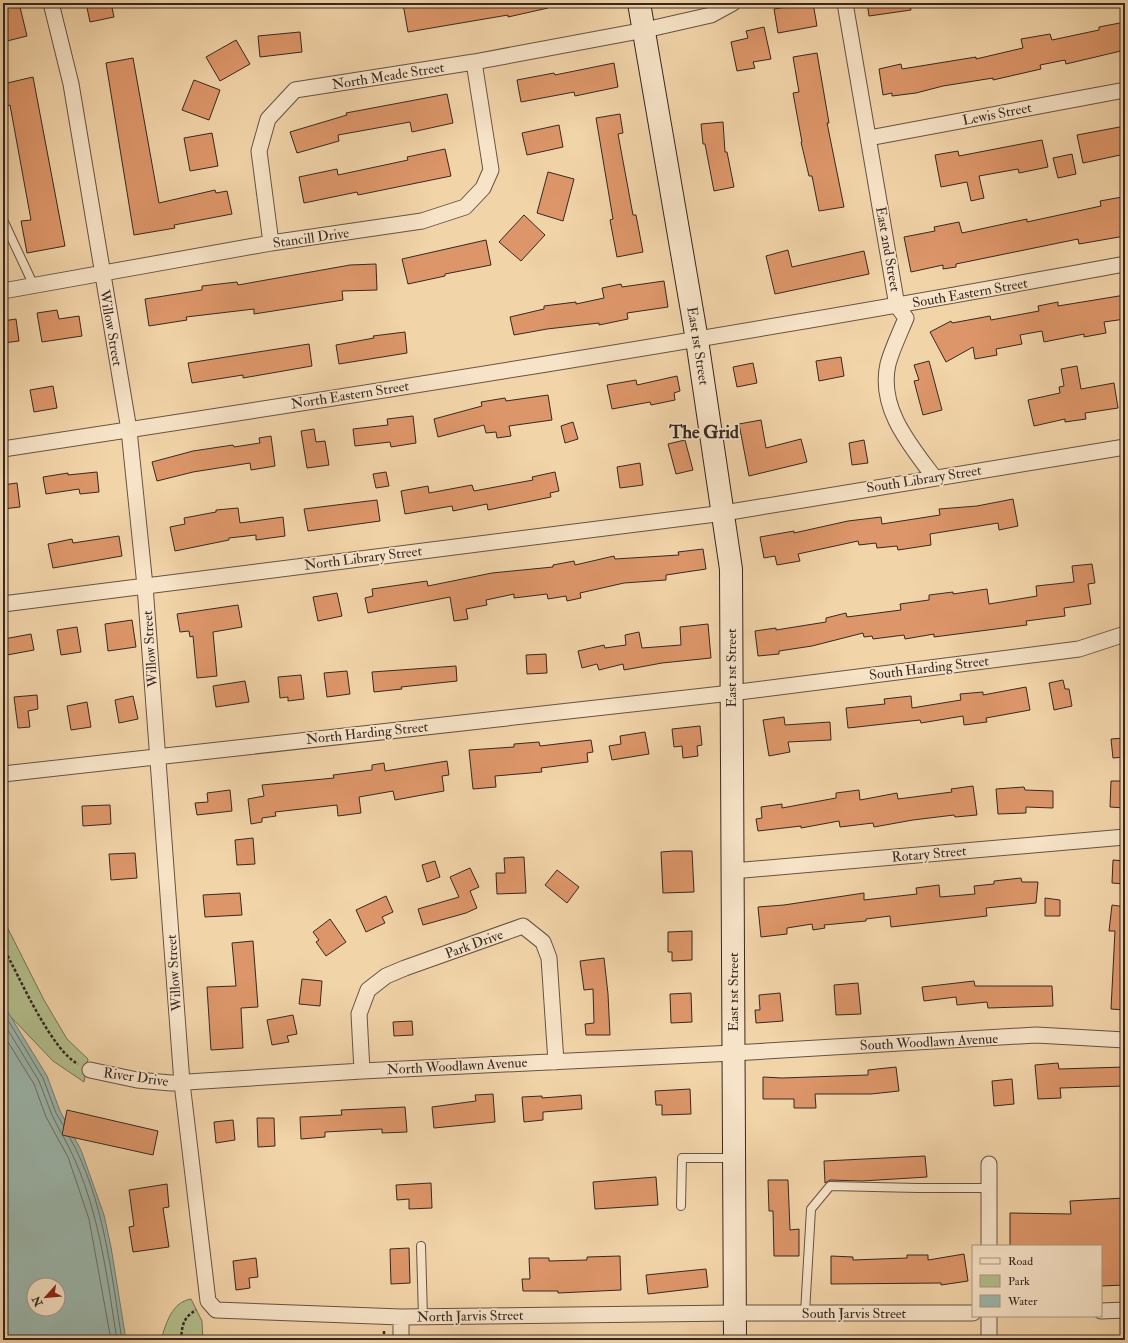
<svg xmlns="http://www.w3.org/2000/svg" width="1128" height="1343" font-family="'IM FELL Double Pica',serif">
	<style>
		.green { fill: #b4be8d; stroke: #757358 }
		.water { fill: #9cb7ad; stroke: #737e76; fill-rule: evenodd }
		.lines { fill: none; stroke-linecap: round; stroke-linejoin: round }
		.shore { stroke: #697068; stroke-width: 1 }
		.building { fill: #dd9669; stroke: #362823 }
		.lane-casing { stroke: #655344; stroke-width: 10 }
		.street-casing { stroke: #655344; stroke-width: 17 }
		.secondary-casing { stroke: #362823; stroke-width: 24 }
		.path { stroke: #362823; stroke-width: 2.5; stroke-dasharray: 3 2; stroke-linecap: butt }
		.lane { stroke: #f7e3c7; stroke-width: 8 }
		.street { stroke: #f7e3c7; stroke-width: 15 }
		.secondary { stroke: #f7e3c7; stroke-width: 22 }
		.labels { text-anchor: middle; dominant-baseline: central; stroke-width: 3.5; stroke-linejoin: round; paint-order: stroke }
		.street-label { font-size: 14px; fill: #362823; stroke: #f7e3c7 }
		.district-label { font-size: 18px; font-weight: bold; fill: #362823; stroke: #f7e3c7 }
	</style>
	<rect width="100%" height="100%" fill="#f2d4a9"/>
	<filter id="stains"><feTurbulence type="fractalNoise" baseFrequency=".005" numOctaves="4"/><feColorMatrix values="0 0 0 0 .2 0 0 0 0 .09 0 0 0 0 .02 0 0 0 .5 -.17"/></filter>
	<radialGradient id="worn" r=".72"><stop offset=".6" stop-color="#630" stop-opacity="0"/><stop offset="1" stop-color="#630" stop-opacity=".3"/></radialGradient>
	<path class="green" d="M3,919l41,81 23,39 21,20 -4,23 -31,-21 -43,-45 -7,-12z
		M191,1299l11,22 1,19h-42c5,-17 11,-38 30,-41z"/>
	<path class="water" d="M3,1004l44,72 13,35 21,39 23,65 7,32 15,93h-123zM34,1285h24v24h-24z"/>
	<g class="lines">
		<path class="shore" d="M3,1012l40,66 13,35 7,12
			M3,1022l36,59 13,34 9,18
			M3,1034l31,50 12,33 22,40 21,62 22,121
			M63,1136c35,63 43,135 54,204
			M70,1138c34,61 41,134 52,202"/>
	</g>
	<path class="building" d="M3,3h16l8,33 -24,6z
		M86,3h25l3,14 -24,5z
		M410,3h138v5l-40,9v-2l-100,17 -5,-28z
		M813,3l4,23 -39,7 -4,-24z
		M867,3h43l1,7 -42,6z
		M1125,22v28l-59,14 -1,-4 -25,5 1,4 -48,11v-2l-50,8 -27,7 -24,3v-3l-9,2 -4,-26 22,-5 1,5 74,-12v2l47,-11 -2,-9 29,-5 2,6 47,-10v-3z
		M764,27l7,32 -18,3 2,6 -18,3 -6,-29 17,-4 -2,-7z
		M300,32l2,20 -42,5 -2,-21z
		M236,40l14,24 -30,17 -14,-24z
		M817,53l12,70h-2l17,84 -25,4 -7,-35h-3l-8,-34h1l-9,-49 6,-1 -6,-35z
		M133,58l26,145 56,-13 1,3 11,-2 5,23 -58,11 1,3 -41,7 -28,-172z
		M614,63l4,24 -43,9 -1,-4 -53,10 -4,-22 37,-7 1,2z
		M33,77l32,169 -38,7 -6,-32 10,-1 -21,-115 -7,2v-23z
		M194,80l26,10 -11,30 -27,-10z
		M447,94l6,29 -41,9 -2,-10 -72,13 1,6 -42,12 -7,-21 57,-17 -1,-2z
		M620,114l3,19 -5,1 15,81h3l7,37 -26,5 -7,-37 3,-1 -17,-101z
		M723,122l2,30h2l7,35 -20,4 -9,-47h-2l-2,-20z
		M559,125l4,22 -36,8 -5,-22z
		M1125,126v28l-42,9 -6,-28z
		M212,133l6,33 -28,5 -6,-33z
		M1042,140l6,27 -29,6 -1,-4 -39,7 5,22 -13,3 -4,-19 -26,5 -6,-32 23,-4 1,5z
		M445,149l6,27 -93,19 -1,-3 -53,11 -5,-26 38,-8 1,6 70,-15 -1,-3z
		M1072,154l4,20 -18,4 -5,-20z
		M548,172l26,7 -11,42 -26,-8z
		M1122,197l3,17v22l-46,8 -1,-5 -122,25v3l-13,2v-4l-32,7 -7,-35 31,-6 -1,-4 25,-5 3,11 65,-14v3l74,-16 -1,-5z
		M524,215l21,20 -24,26 -22,-19z
		M486,240l5,25 -46,9v2l-37,8 -6,-25z
		M788,250l4,17 72,-16 5,23 -94,20 -9,-38z
		M376,264l1,26 -35,1 1,9 -89,14v-5l-68,8 1,3 -38,6 -4,-27 57,-9v-4l35,-4 1,3 112,-20z
		M664,281l4,26 -41,6 1,6 -29,6v-2l-52,6 -33,6 -4,-18 34,-8v-3l32,-4v2l28,-6 -2,-10 19,-4 1,3z
		M1125,295v24l-21,3 2,11 -22,4v-3l-40,8 -2,-11 -22,4 2,9 -26,5 1,6 -22,4 -2,-12 -27,15 -16,-30 21,-11 1,2 38,-7 1,4 48,-9 -1,-5 20,-4v4z
		M57,310l2,9 20,-3 3,20 -40,6 -5,-29z
		M16,319l3,22 -16,2v-22z
		M405,332l2,21 -68,11 -3,-19 38,-7 -1,-2z
		M309,344l3,22 -69,12v-3l-51,8 -4,-20z
		M841,357l3,19 -25,5 -3,-20z
		M929,361l13,49 -19,5 -9,-34 5,-1 -5,-15z
		M753,363l4,20 -20,4 -4,-20z
		M1077,366l4,23 33,-6 4,25 -33,5 1,6 -21,3v-3l-31,7 -6,-26 32,-7 -1,-6 5,-1 -3,-17z
		M677,376l3,15 -6,2 1,7 -24,5 -1,-3 -38,7 -5,-24 29,-5 1,5z
		M53,386l4,22 -23,4 -4,-22z
		M548,395l4,25 -43,6 2,10 -14,2 -1,-6 -10,1 -2,-8 -46,12 -4,-18 48,-13 -1,-4 24,-4 1,3z
		M413,416l3,27 -25,4 -1,-5 -35,4 -2,-17 35,-4 -1,-6z
		M761,420l5,28 35,-9 6,23 -58,14 -10,-52z
		M573,422l5,17 -13,4 -4,-17z
		M314,429l2,13 9,-1 4,24 -22,3 -6,-37z
		M271,436l4,30 -24,4 -1,-7 -57,9 -36,9 -5,-19 41,-11 40,-6 1,2 26,-4 -1,-5z
		M685,440l8,30 -17,4 -8,-30z
		M864,440l4,23 -16,2 -3,-22z
		M640,463l3,22 -23,3 -3,-21z
		M97,472l2,20 -19,2 -1,-5 -33,5 -3,-17 25,-4v2z
		M386,472l3,14 -13,2 -3,-14z
		M555,472l4,19 -9,2 1,4 -63,13 -1,-6 -34,7 -1,-5 -47,8 -4,-23 27,-5 1,7 43,-8 2,6 59,-11 -1,-3z
		M17,483l3,24 -17,2v-24z
		M1013,499l5,27 -19,4 -1,-7 -68,11 1,11 -33,5 -1,-4 -20,2 -1,-5 -17,2 -1,-4 -60,13 2,7 -23,4 -2,-9 -11,2 -4,-21 34,-6v2l54,-12 33,-4 1,7 58,-9 -1,-6 38,-3z
		M377,500l3,21 -72,10 -4,-22z
		M238,508l2,15 43,-6 2,19 -29,4v-5l-27,3v2l-54,11 -5,-24 15,-3 -1,-6 32,-6v-2z
		M119,536l3,20 -69,12 -5,-24 24,-5 1,4z
		M703,549l3,20 -40,6v5l-42,3 -44,10 1,5 -14,3 -1,-5 -18,3 -1,-5 -33,4v-4l-28,6 1,5 -21,4 2,10 -14,2 -4,-24 -82,16 -3,-15 8,-2 -1,-7 55,-8 1,5 64,-13 61,-6v-2l21,-4 1,4 39,-9 1,3 64,-4 -1,-3z
		M1092,564l3,19 -7,1 3,20 -27,4 1,8 -39,5 1,4 -16,2 -77,10v-3l-29,5 -1,-4 -31,4 -1,-3 -8,1 -1,-4 -51,13 -33,5v3l-21,2 -3,-25 21,-3v2l50,-8v-4l20,-5 1,4 54,-7 -1,-6 29,-4v-5l24,-3v2l34,-5 2,15 48,-8 -1,-10 38,-4 -2,-16z
		M337,593l5,23 -24,5 -5,-24z
		M238,605l4,22 -29,5 4,44 -20,2 -4,-42 -3,1 -1,-6 -9,1 -3,-18z
		M132,620l4,27 -28,4 -3,-27z
		M708,624l3,34 -49,5 -38,7 -1,-6 -24,6 -2,-6 -15,4 -4,-17 26,-6 1,3 21,-3 -1,-10 14,-3 3,16 39,-3 -1,-18z
		M77,627l4,25 -20,3 -4,-25z
		M31,634l3,16 -27,5 -3,-16z
		M546,654l1,19 -20,1 -1,-19z
		M456,666l1,15 -56,6 1,2 -28,3 -2,-20z
		M347,671l3,23 -23,3 -3,-24z
		M301,675l3,24 -16,2v-4l-8,1 -2,-21z
		M1063,680l2,9h4l3,17 -18,4 -5,-27z
		M245,681l4,21 -33,5 -3,-21z
		M1026,687l4,23 -44,8 1,4 -23,3 -1,-9 -42,7 -1,-3 -72,8 -2,-20 39,-4 -1,-5 27,-3 1,12 49,-8 -1,-6 23,-2v3z
		M37,695l1,14 -10,2 2,16 -12,1 -4,-31z
		M133,696l5,23 -19,4 -4,-23z
		M87,702l4,25 -20,3 -4,-24z
		M784,717l1,8 45,-3 1,18 -43,2 2,10 -21,4 -6,-36z
		M700,726l2,19 -5,1 1,10 -15,2 -1,-12 -8,1 -2,-18z
		M645,732l4,22 -37,6 -3,-14 12,-2 -1,-8z
		M1125,738v19l-12,1 -2,-19z
		M591,740l2,12 -6,1 1,9 -47,6 1,4 -47,4 1,11 -23,2 -4,-39 45,-3v-3l25,-2 1,4z
		M447,761l2,14 -7,1 2,15 -49,9 -2,-9 -34,6 2,16 -23,3 -1,-11 -62,7 1,4 -14,2v4l-11,2 -3,-25 16,-3 -2,-11 72,-7 -1,-3 39,-5v-5l12,-2 1,8z
		M1111,781h14v27l-15,-1z
		M973,786l4,29 -22,2 -1,-2 -41,5 -39,7 -1,-4 -33,4 -1,-6 -38,7v-2l-43,5 -2,-12 6,-1 -1,-11 21,-3v4l54,-10v-5l23,-3 1,10 37,-7 1,6 54,-7 -1,-3z
		M1024,787l1,3 28,1v17l-27,-1v6l-28,1 -2,-25z
		M230,790l2,21 -35,4 -2,-12 13,-1 -1,-9z
		M110,805l1,19 -28,2 -1,-20z
		M253,838l2,26 -18,1 -2,-25z
		M674,851h18l2,41 -31,1 -2,-41z
		M135,853l2,25 -26,2 -2,-26z
		M524,857l2,36 -29,1 -1,-21h9l-1,-15z
		M1113,860l12,1v23l-13,-1z
		M435,861l5,16 -13,5 -5,-17z
		M470,868l9,19 -9,4 7,17 -11,5 -43,12 -5,-16 41,-12 -9,-20z
		M557,870l22,17 -12,16 -22,-18z
		M1021,878l1,4h16l-2,21 -50,5 1,8 -96,11 -1,-11 -24,3v2l-42,4 1,3 -12,2 -1,-6 -25,4v6l-26,3 -3,-30 26,-2 80,-12v7l53,-6 -1,-6 23,-3 1,12 35,-3 -1,-8 20,-2v-3z
		M240,893l2,22 -37,2 -2,-22z
		M386,896l7,16 -11,5 3,6 -19,9 -10,-22z
		M1045,898l15,2v16h-15z
		M1112,905l13,2v103l-14,-1 4,-78h-6z
		M330,919l16,23 -20,14 -10,-14 3,-2 -6,-8z
		M692,931v29l-20,1v-9h-4v-20z
		M253,941l5,66 -17,1 2,40 -32,2 -4,-63 29,-1 -4,-43z
		M604,958l4,36 2,41h-24l-1,-11 9,-1 -1,-34 -9,1 -4,-29z
		M302,979l20,2 -2,25 -21,-2z
		M974,981l1,5h77l1,20 -65,2 -1,-6 -30,3 -1,-8 -32,4 -2,-14z
		M858,983l3,31 -25,1 -2,-30z
		M691,993l1,29 -21,1 -1,-29z
		M780,993l3,28 -27,2 -1,-13h5l-1,-15z
		M293,1015l4,19 -10,2 2,6 -17,3 -5,-25z
		M412,1021l1,14 -19,1 -1,-14z
		M1058,1063l1,6 66,-2v19l-65,2 1,10 -23,1 -3,-34z
		M896,1067l3,24 -28,3h-56l1,14h-22v-9h-31v-22l19,1 86,-3v-5z
		M1012,1079l2,25 -20,2 -2,-25z
		M690,1089l1,25 -29,1v-10h-6l-1,-14z
		M493,1094l2,28 -61,6 -2,-21 44,-6 -1,-6z
		M581,1095l1,14 -39,3v8l-19,2 -2,-25 20,-1v2z
		M405,1107l2,25 -25,1v-4l-57,3v5l-24,2 -1,-22 42,-2 -1,-5z
		M67,1110l91,21 -5,24 -91,-20z
		M257,1118h17l1,28 -17,1z
		M233,1120l2,20 -19,3 -2,-21z
		M925,1156l2,21 -65,4 -32,-1 -5,3 -1,-22z
		M656,1177l2,28 -63,4 -2,-27z
		M768,1180h20l2,50 9,-1v27h-25l-1,-45h-4z
		M431,1183l1,25 -23,1v-10l-12,1 -1,-15z
		M167,1184l2,23 -6,1 6,39 -36,5 -4,-25 5,-1 -5,-36z
		M1125,1198v87l-24,1v-40h-91v-33l61,1 -1,-13z
		M409,1248l1,35 -19,1 -1,-35z
		M964,1254l4,27 -27,4v-2l-110,1v-28l22,1v3l54,-2v-3h21v5z
		M620,1256l1,34 -63,3v-2h-35l-1,-12h8l-1,-21h20v3l38,-1v-3z
		M256,1258l2,19 -9,1 1,10 -14,2 -3,-29z
		M706,1269l2,18 -60,7 -2,-19z"/>
	<g class="lines">
		<defs>
			<path id="lane" d="M3,220l31,66
				M681,1206l1,-48h50
				M421,1246l2,71
				M805,1313l6,-104 19,-23 87,2h71"/>
			<path id="street" d="M51,3l20,81 58,346 16,156 37,497 26,218 8,9 185,7 334,-4h238
				M845,3l52,303 9,12c-6,15 -14,31 -18,46 -10,44 22,81 46,113
				M869,138l256,-48
				M271,243l-12,-92 9,-32 27,-29 179,-28 171,-32 66,-15 22,-12
				M3,291l268,-48 151,-22 43,-14 18,-19 8,-18 -17,-108
				M3,449c375,-57 749,-116 1122,-185
				M3,604l721,-91 401,-66
				M3,774l728,-81 348,-44 46,-15
				M733,871l392,-34
				M90,1070l47,10 34,3 191,-12 371,-18 303,-18 89,5
				M362,1071l-3,-57 9,-24 18,-14 19,-8 118,-42 20,16 6,16 7,104
				M989,1164v82
				M1101,1311l24,-1
				M989,1316v24
				M401,1317v23"/>
			<path id="secondary" d="M639,3l58,337 34,229 4,771"/>
		</defs>
		<use href="#lane" class="lane-casing"/>
		<use href="#street" class="street-casing"/>
		<use href="#secondary" class="secondary-casing"/>
		<path class="path" d="M3,947c16,29 48,103 75,117
			M384,1331v9
			M181,1340c1,-15 2,-22 15,-30"/>
		<use href="#lane" class="lane"/>
		<use href="#street" class="street"/>
		<use href="#secondary" class="secondary"/>
	</g>
	<g class="labels">
		<g class="street-label">
			<text transform="translate(388 76) rotate(-9)">North Meade Street</text>
			<text transform="translate(997 114) rotate(-11)">Lewis Street</text>
			<text transform="translate(311 238) rotate(-8)">Stancill Drive</text>
			<text transform="translate(888 249) rotate(80)">East 2nd Street</text>
			<text transform="translate(970 293) rotate(-10)">South Eastern Street</text>
			<text transform="translate(111 328) rotate(80)">Willow Street</text>
			<text transform="translate(698 346) rotate(81)">East 1st Street</text>
			<text transform="translate(350 395) rotate(-9)">North Eastern Street</text>
			<text transform="translate(924 479) rotate(-9)">South Library Street</text>
			<text transform="translate(363 558) rotate(-7)">North Library Street</text>
			<text transform="translate(150 649) rotate(-94)">Willow Street</text>
			<text transform="translate(731 668) rotate(-90)">East 1st Street</text>
			<text transform="translate(929 668) rotate(-7)">South Harding Street</text>
			<text transform="translate(367 733) rotate(-6)">North Harding Street</text>
			<text transform="translate(929 854) rotate(-5)">Rotary Street</text>
			<text transform="translate(474 944) rotate(-20)">Park Drive</text>
			<text transform="translate(174 973) rotate(-94)">Willow Street</text>
			<text transform="translate(733 992) rotate(-90)">East 1st Street</text>
			<text transform="translate(929 1042) rotate(-3)">South Woodlawn Avenue</text>
			<text transform="translate(457 1066) rotate(-3)">North Woodlawn Avenue</text>
			<text transform="translate(136 1077) rotate(8)">River Drive</text>
			<text x="854" y="1313">South Jarvis Street</text>
			<text transform="translate(470 1316) rotate(-1)">North Jarvis Street</text>
		</g>
		<g class="district-label">
			<text x="704" y="432">The Grid</text>
		</g>
	</g>
	<rect width="1128" height="1343" fill="none" stroke="#f2d4a9" stroke-width="16"/>
	<rect x="4" y="4" width="1120" height="1335" fill="none" stroke="#362823" stroke-width="2"/>
	<rect x="8" y="8" width="1112" height="1327" fill="none" stroke="#362823"/>
	<rect x="972" y="1245" width="130" height="72" fill="#f7e3c7" stroke="#aa9885"/>
	<rect x="980" y="1258" width="20" height="6" fill="#f7e3c7" stroke="#aa9885"/>
	<text x="1008" y="1265" font-size="12" fill="#362823">Road</text>
	<rect x="980" y="1275" width="20" height="12" fill="#b4be8d" stroke="#aa9885"/>
	<text x="1008" y="1285" font-size="12" fill="#362823">Park</text>
	<rect x="980" y="1295" width="20" height="12" fill="#9cb7ad" stroke="#aa9885"/>
	<text x="1008" y="1305" font-size="12" fill="#362823">Water</text>
	<g transform="translate(46 1297) rotate(243)"><circle r="19" fill="#f7e3c7" stroke="#aa9885"/>
	<path d="M0-3L7 15L0 10L-7 15Z" fill="#8f2418"/>
	<text y="-6" font-size="11" font-weight="bold" text-anchor="middle" fill="#362823">N</text>
	</g>
	<rect width="100%" height="100%" filter="url(#stains)"/>
	<rect width="100%" height="100%" fill="url(#worn)"/>
</svg>
